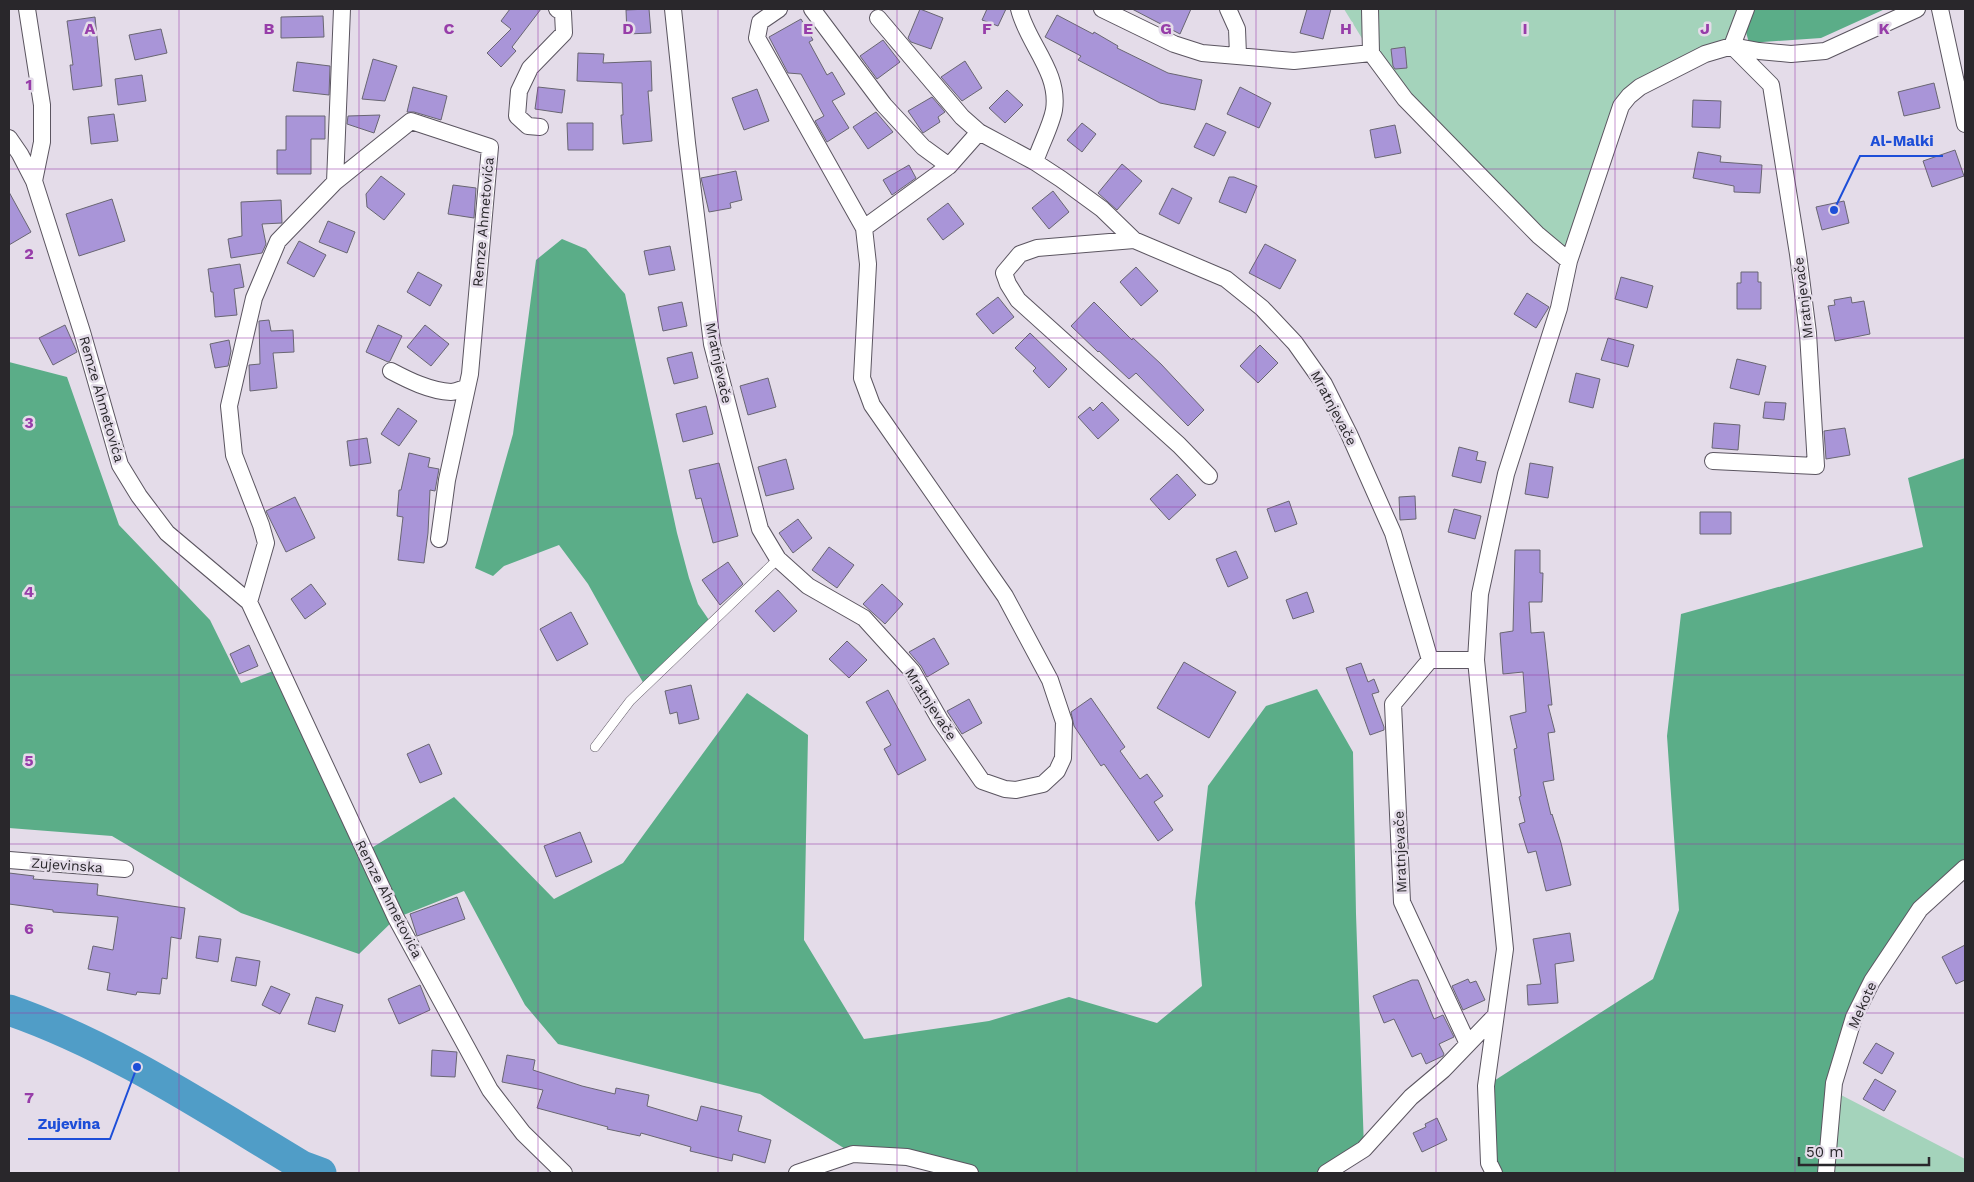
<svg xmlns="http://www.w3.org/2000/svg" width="1974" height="1182" font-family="'Work Sans',sans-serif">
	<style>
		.green { fill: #a4d3bb }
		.forest { fill: #5bad88 }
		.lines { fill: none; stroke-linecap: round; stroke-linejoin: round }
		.river { stroke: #509dc7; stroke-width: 31 }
		.building { fill: #a995d8; stroke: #696672 }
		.service-casing { stroke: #5b5560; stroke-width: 10 }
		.minor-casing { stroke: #5b5560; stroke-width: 18 }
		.service { stroke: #fff; stroke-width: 9 }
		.minor { stroke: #fff; stroke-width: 16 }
		.grid { fill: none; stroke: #973da9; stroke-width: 1; stroke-opacity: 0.55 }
		.labels { text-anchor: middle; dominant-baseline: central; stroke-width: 5; stroke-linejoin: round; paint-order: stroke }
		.street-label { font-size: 14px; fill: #29272b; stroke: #e4dce9 }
		.grid-label { font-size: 16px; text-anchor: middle; font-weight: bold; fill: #973da9; stroke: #e4dce9; stroke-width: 5; stroke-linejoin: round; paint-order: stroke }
		.leader { fill: none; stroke: #1d4ed8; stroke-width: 2 }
		.callout-dot { fill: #1d4ed8; stroke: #e4dce9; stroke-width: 2 }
		.callout-label { font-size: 15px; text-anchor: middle; font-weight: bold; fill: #1d4ed8; stroke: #e4dce9; stroke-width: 5; stroke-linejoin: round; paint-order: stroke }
	</style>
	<rect width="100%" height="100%" fill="#e4dce9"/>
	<path class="green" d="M1344,9h402l-14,37 -103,50 -60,165 -198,-208z
		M1841,1095l124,64v14h-131z"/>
	<path class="forest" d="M1743,9h142l-64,29 -72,5 -8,-29z
		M562,239l24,10 39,45 52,239 12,45 9,26 13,19 -66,63 -57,-102 -29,-39 -55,21 -11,10 -18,-8 38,-134 23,-174z
		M9,362l58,15 52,148 91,95 31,63 40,-15 84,184 89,-55 100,102 69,-36 124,-170 61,42 -4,205 60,99 125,-18 80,-24 88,26 45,-37 -7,-83 13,-117 58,-80 51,-17 36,63 3,162 8,235 -43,24h-343l-125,-19 -93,-60 -202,-50 -33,-39 -61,-114 -68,27 -37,36 -118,-41 -129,-77 -103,-8z
		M1965,458v410l-45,41 -66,108 -28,156h-332l-8,-87 167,-107 26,-69 -12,-174 14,-122 242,-67 -15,-69z"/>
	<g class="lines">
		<path class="river" d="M9,1010c104,36 198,99 293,156l19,7"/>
	</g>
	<path class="building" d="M510,9h31l-29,38 4,4 -15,16 -14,-14 24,-24 -10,-8z
		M649,9l2,24 -24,1 -1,-24z
		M920,9l23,9 -12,31 -20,-7 -3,-4z
		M987,9h19l-8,17 -16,-6z
		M1132,9h59l-11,25z
		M1307,9h24l-8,30 -23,-6z
		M1057,15l36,19 1,-2 24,14 -1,2 51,25 34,7 -7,30 -35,-7 -82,-43 3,-4 -36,-19z
		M323,16l1,21 -43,1v-21z
		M95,17l7,69 -29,4 -3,-25h3l-6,-44z
		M801,19l12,21 -4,2 18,33 5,-3 13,22 -13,7 17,27 -22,14 -12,-21 9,-5 -23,-42 -13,-1 -19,-36z
		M161,29l6,24 -32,7 -6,-25z
		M883,40l17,22 -23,17 -17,-23z
		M1405,47l2,21 -12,1 -2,-3 -2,-17z
		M578,53l26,1 -1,9 48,-2 1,30h-4l4,50 -29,3 -2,-29h2l-1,-32 -45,-2z
		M373,59l24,7 -12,35 -23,-2z
		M965,61l17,27 -20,13 -21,-24z
		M297,62l33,4 -1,29 -36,-4z
		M142,75l4,26 -28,4 -3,-26z
		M1934,83l6,25 -36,8 -6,-24z
		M413,87l34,9 -6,24 -27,-8h-7z
		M538,87l27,3 -3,23 -27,-4z
		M1240,87l31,16 -12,25 -32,-14z
		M757,89l12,32 -25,9 -12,-32z
		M1007,90l16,15 -18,18 -16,-15z
		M932,97l13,15 -7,5 2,5 -17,11 -15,-22z
		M1693,100l28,1 -1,27 -28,-1z
		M876,112l17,20 -25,17 -15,-22z
		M114,114l4,27 -27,3 -3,-27z
		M380,115l-6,18 -27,-9 1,-8z
		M286,116h39v23h-14v35h-34v-24h9z
		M567,123h26v27h-25z
		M1082,123l14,11 -14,18 -15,-12z
		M1206,123l20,9 -12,24 -20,-9z
		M1395,125l6,28 -26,5 -5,-28z
		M1955,150l9,26 -32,11 -9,-26z
		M1698,152l23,4 -1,6 42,3 -2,28 -26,-1v-6l-41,-8z
		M1122,164l20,17 -25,29 -19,-17z
		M909,165l7,13 -24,17 -9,-15z
		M736,171l6,29 -12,3 1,5 -22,4 -8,-34z
		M381,176l24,18 -21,26 -17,-13 -1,-13z
		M1229,177h5l23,9 -11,27 -27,-11z
		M453,185l23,3 -2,30 -26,-4z
		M1172,188l20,10 -13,26 -20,-10z
		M1053,191l16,21 -20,17 -17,-21z
		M9,192l22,40 -22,13z
		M112,199l13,42 -46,15 -13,-42z
		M281,200l1,23 -20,1 4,20 -4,9 -31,5 -3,-19 14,-3 -1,-34z
		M1844,201l5,22 -27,7 -6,-23z
		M948,203l16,21 -21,16 -16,-21z
		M328,221l27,11 -8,21 -28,-11z
		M299,241l27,14 -12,22 -27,-14z
		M1265,244l31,16 -16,29 -31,-16z
		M670,246l5,24 -26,5 -5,-24z
		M240,264l4,23 -10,2 3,26 -22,2 -2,-25h-2l-3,-23z
		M1136,267l22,24 -17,15 -21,-24z
		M418,272l24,13 -12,21 -23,-14z
		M1741,272h17v10h3v27h-24v-26h4z
		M1621,277l32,9 -6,22 -32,-9z
		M1527,293l22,14 -13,21 -22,-14z
		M998,297l16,20 -21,17 -17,-20z
		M1851,297l1,6 12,-2 6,33 -35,7 -7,-35 7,-1 -1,-5z
		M682,302l5,24 -24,5 -5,-24z
		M1094,302l38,38 1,-2 28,26 43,46 -16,16 -52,-53 -7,6 -30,-28 -1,1 -27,-26z
		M269,320l2,11 22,-1 1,22 -21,1 4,35 -27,3 -1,-26 11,-1 -1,-43z
		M65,325l12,27 -24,13 -14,-27z
		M378,325l24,11 -12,25 -2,1 -22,-10z
		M425,325l24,19 -18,22 -24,-19z
		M1030,333l37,36 -18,19 -16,-17 3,-3 -21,-20z
		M1608,338l26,7 -6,22 -27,-7z
		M229,340l2,11 -3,15 -13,2 -5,-24z
		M1260,345l18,18 -20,20 -18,-17z
		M692,352l6,26 -24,6 -7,-26z
		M1737,359l29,7 -7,29 -29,-7z
		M1576,373l24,6 -7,29 -24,-6z
		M768,378l8,29 -28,8 -8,-29z
		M1102,402l17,18 -21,19 -20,-22 12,-10 3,4z
		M1765,402l21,1 -2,17 -21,-2z
		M706,406l7,28 -30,8 -7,-28z
		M398,408l19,13 -18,25 -18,-12z
		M1714,423l26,2 -2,25 -26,-2z
		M1845,428l5,27 -24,4 -2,-28z
		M367,438l4,25 -21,3 -3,-25z
		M1459,447l19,5 -2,8 10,2 -5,21 -29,-7z
		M409,453l21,5 -2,9 11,2 -4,22 -5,-1 -2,43 -4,30 -26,-3 5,-43 -6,-1 2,-26h2z
		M786,459l8,30 -28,7 -8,-29z
		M719,463l19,73 -25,7 -12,-45 -5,1 -7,-29z
		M1530,463l23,4 -5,31 -23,-4z
		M1177,474l19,21 -27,25 -19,-21z
		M1415,496l1,23 -16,1 -1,-23z
		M295,497l20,41 -29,14 -20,-41z
		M1289,501l8,23 -22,8 -8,-23z
		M1454,509l27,7 -6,23 -27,-7z
		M1700,512h31v22h-31z
		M798,519l14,19 -19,15 -14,-20z
		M829,547l25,18 -17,23 -25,-18z
		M1515,550h25v23h3l-1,29h-13l2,31 13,-1 8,73h-4l7,27 -7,1 6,47 -11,2 8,33 1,-1 9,29 10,42 -25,6 -10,-40 -8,2 -9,-29 6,-2 -6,-25 2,-1 -7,-47 3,-1 -7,-32 16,-4 -3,-40 -20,2 -3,-41 13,-2z
		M1236,551l12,27 -20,9 -12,-28z
		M728,562l15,22 -23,21 -18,-25z
		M311,584l15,20 -21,15 -14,-20z
		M882,584l21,20 -18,20 -22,-20z
		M778,590l19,21 -23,21 -19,-21z
		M1307,592l7,20 -21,7 -7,-19z
		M571,612l17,32 -31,17 -17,-32z
		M934,638l15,26 -22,13 -6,-11 -12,-14z
		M847,641l20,19 -18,18 -20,-19z
		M249,645l9,21 -19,8 -9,-20z
		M1184,662l52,30 -27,46 -52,-30z
		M1361,663l7,19 6,-3 5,13 -7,2 12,33v3l-14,5 -24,-67z
		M691,685l8,34 -20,5 -2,-12 -7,2 -5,-23z
		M888,690l38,70 -28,15 -14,-26 7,-4 -25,-43z
		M1091,698l34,49 -5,4 20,28 7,-5 16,22 -9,6 19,28 -15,11 -54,-77 -3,2 -27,-40 -3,-14z
		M969,699l13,24 -20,11 -15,-23z
		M429,744l13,30 -22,9 -13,-29z
		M580,832l12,30 -36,15 -12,-31z
		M9,873l25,3 -1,3 65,5 -1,11 88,13 -4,31 -10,-2 -4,42 -5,-1 -2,16 -23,-2 -1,3 -29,-5 3,-17 -22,-4 5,-23 20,4 5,-33 -65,-5v-2l-44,-6z
		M457,897l8,22 -48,17 -7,-22z
		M1570,933l4,28 -19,3 3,39 -30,2 -1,-20 14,-1 -8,-45z
		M199,936l22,3 -3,23 -22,-4z
		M1965,945v35l-9,4 -14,-27z
		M236,957l24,4 -4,25 -25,-5z
		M1468,979l2,4 6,-2 9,19 -22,10 -11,-24z
		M1412,980h6l16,39 9,-4 11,22 -15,7 5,10 -1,2 -17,8 -5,-11 -9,4 -18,-38 -10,4 -11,-27z
		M420,985l10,25 -31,14 -11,-25z
		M271,986l19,8 -10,20 -18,-9z
		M316,997l27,8 -8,27 -27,-8z
		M1876,1043l18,10 -12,21 -19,-11z
		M432,1050l25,2 -2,25 -24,-1z
		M507,1055l28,5 -2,10 49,16 33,8 1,-6 33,7 -2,11 50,15 4,-15 41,10 -4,15 33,9 -6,23 -32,-9 -1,7 -42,-10 1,-4 -50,-14 -1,3 -33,-7 1,-2 -71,-19 6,-18 -41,-8z
		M1875,1079l21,12 -12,20 -21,-12z
		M1437,1118l10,22 -25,12 -9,-19 13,-6 -1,-3z"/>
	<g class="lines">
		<defs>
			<path id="service" d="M595,747l35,-46 148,-142"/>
			<path id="minor" d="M27,9l15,96v37l-8,39
				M673,9l14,134 25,201 48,185 18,30 30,27 56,32 48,53 28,49 42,61 23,8 11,1 27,-6 14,-13 6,-13 1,-36 -14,-42 -45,-84 -133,-191 -10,-27 6,-114 -4,-36 -107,-190 3,-16 19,-13
				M812,9l72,96 39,42 26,19
				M1019,9c8,34 41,63 35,101 -3,16 -14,36 -19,52
				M1102,9l72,35 28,9 92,8 77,-8
				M1228,9l9,20 1,26
				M1370,9l1,44 34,46 133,136 31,26
				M1940,9l25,115
				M878,18l84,99 17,15 56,30 26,17 41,30 32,31 92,39 36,29 33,35 29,41 25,50 44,99 37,127
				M1732,46l14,-37
				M540,127l-12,-1 -11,-10 2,-25 11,-23 34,-35 -1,-20 -6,-4
				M9,138l11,16 14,27 48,151 38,133 19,31 28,37 82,69 147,316 94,172 33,43 41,40
				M335,182l7,-173
				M864,228l85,-62 30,-34
				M1134,240l-97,8 -17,6 -16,19 4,11 10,16 161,145 30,31
				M391,371c17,9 39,20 60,21 5,0 10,-3 15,-4
				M1713,461l103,5 -8,-133 -10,-79 -27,-169 -39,-39
				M249,602l17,-59 -5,-18 -27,-70 -5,-49 25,-108 24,-57 57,-59 76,-61 79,26 -20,227 -23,106 -8,59
				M1430,660l-37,44 9,198 66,142
				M1430,660h46
				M9,860l116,9
				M797,1173l56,-19 54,3 63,16
				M1326,1173l38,-24 47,-52 32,-27 52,-54
				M1494,1173l-5,-10 -3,-77 19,-137 -29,-289 4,-66 26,-120 53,-166 10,-47 52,-155 8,-10 11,-9 65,-33 27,-8 27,5 32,3 34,-3 92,-42
				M1826,1173l8,-90 20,-66 18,-36 48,-72 45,-41"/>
		</defs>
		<use href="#service" class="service-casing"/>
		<use href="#minor" class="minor-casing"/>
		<use href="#service" class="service"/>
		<use href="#minor" class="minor"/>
	</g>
	<path class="grid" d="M179,9v1164M359,9v1164M538,9v1164M718,9v1164M897,9v1164M1077,9v1164M1256,9v1164M1436,9v1164M1615,9v1164M1795,9v1164M9,169h1956M9,338h1956M9,507h1956M9,675h1956M9,844h1956M9,1013h1956"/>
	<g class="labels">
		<g class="street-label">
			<text transform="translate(483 222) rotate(-85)">Remze Ahmetovića</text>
			<text transform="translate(1803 298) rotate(-97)">Mratnjevače</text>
			<text transform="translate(719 363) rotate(78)">Mratnjevače</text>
			<text transform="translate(102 399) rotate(74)">Remze Ahmetovića</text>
			<text transform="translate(1334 408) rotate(62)">Mratnjevače</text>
			<text transform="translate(931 704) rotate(57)">Mratnjevače</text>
			<text transform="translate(1400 852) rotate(-92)">Mratnjevače</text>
			<text transform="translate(67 865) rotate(4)">Zujevinska</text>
			<text transform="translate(389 899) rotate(63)">Remze Ahmetovića</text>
			<text transform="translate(1862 1005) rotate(-66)">Mekote</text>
		</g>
	</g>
	<g class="grid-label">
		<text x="90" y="34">A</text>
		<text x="269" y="34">B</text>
		<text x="449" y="34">C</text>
		<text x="628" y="34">D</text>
		<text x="808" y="34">E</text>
		<text x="987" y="34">F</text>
		<text x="1166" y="34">G</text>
		<text x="1346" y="34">H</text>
		<text x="1525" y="34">I</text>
		<text x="1705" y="34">J</text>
		<text x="1884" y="34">K</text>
		<text x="29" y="90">1</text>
		<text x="29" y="259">2</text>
		<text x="29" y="428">3</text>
		<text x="29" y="597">4</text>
		<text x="29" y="766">5</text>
		<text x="29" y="934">6</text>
		<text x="29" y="1103">7</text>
	</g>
	<path class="leader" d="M1834 210L1860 156H1943M137 1067L110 1139H28"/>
	<g class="callout-dot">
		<circle cx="1834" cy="210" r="5"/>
		<circle cx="137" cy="1067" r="5"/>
	</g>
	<g class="callout-label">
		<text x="1902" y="146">Al-Malki</text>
		<text x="69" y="1129">Zujevina</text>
	</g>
	<rect width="1974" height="1182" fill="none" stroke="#29272b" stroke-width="20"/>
	<path d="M1799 1157v8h130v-8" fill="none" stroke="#29272b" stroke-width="2.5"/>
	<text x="1806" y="1157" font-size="15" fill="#29272b" stroke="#e4dce9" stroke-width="4" paint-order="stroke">50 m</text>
</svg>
